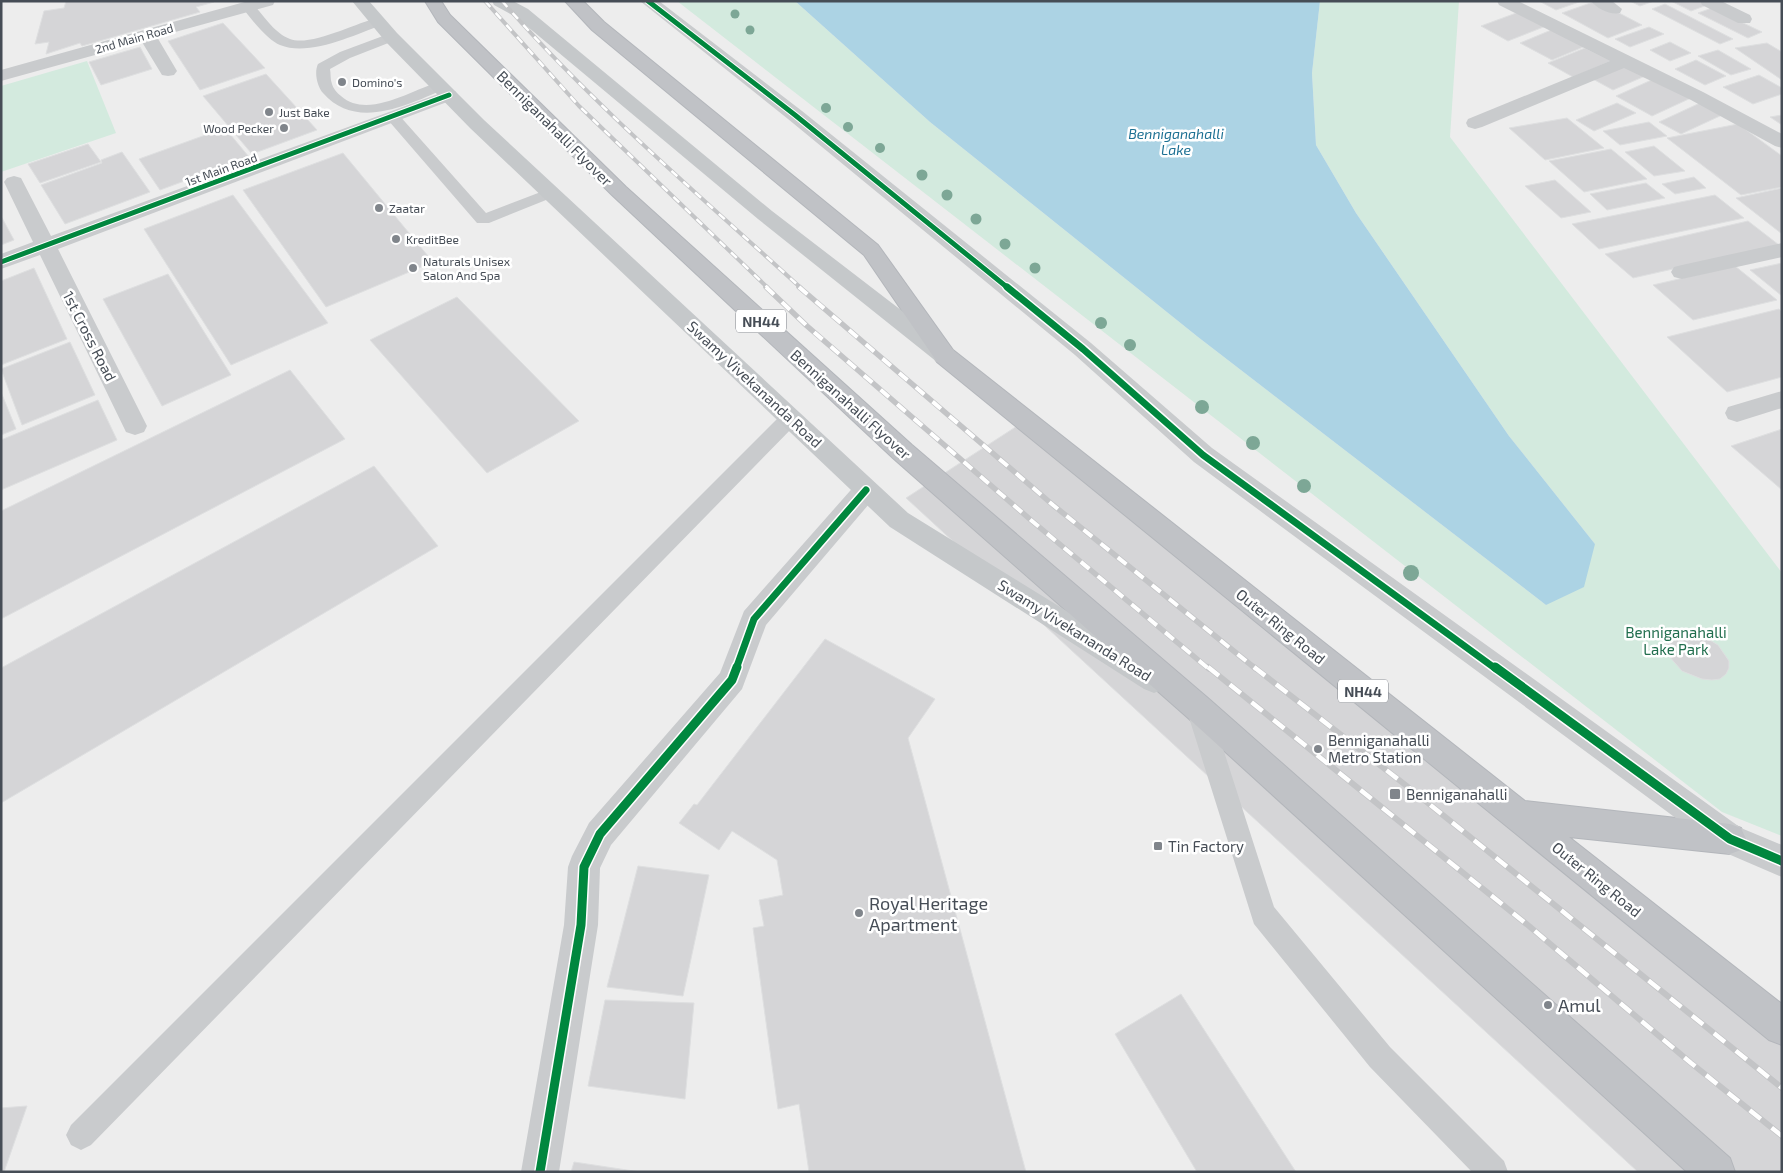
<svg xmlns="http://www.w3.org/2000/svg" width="1783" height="1173" font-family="'Exo 2',sans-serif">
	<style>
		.green { fill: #d3eade }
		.water { fill: #acd3e4 }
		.building { fill: #d5d5d7; stroke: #dedfe0 }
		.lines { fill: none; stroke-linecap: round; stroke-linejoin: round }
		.trunk-casing { stroke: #b3b6bb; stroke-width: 2 }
		.service { fill: #c9cbcd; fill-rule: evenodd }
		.minor { fill: #c9cbcd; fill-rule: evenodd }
		.primary { fill: #c5c8ca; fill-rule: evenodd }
		.trunk { fill: #c0c2c6; fill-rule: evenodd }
		.rail-far2-casing { stroke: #c3c4c6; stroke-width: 4 }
		.rail-far1-casing { stroke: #c3c4c6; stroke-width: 5.5 }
		.rail-casing { stroke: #c3c4c6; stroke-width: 6 }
		.rail-far2 { stroke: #fff; stroke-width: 2.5; stroke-dasharray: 8; stroke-linecap: butt }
		.rail-far1 { stroke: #fff; stroke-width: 4; stroke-dasharray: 11; stroke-linecap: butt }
		.rail { stroke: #fff; stroke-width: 4.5; stroke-dasharray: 14; stroke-linecap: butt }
		.cycleway-far2-casing { stroke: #fff; stroke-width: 7 }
		.cycleway-far1-casing { stroke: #fff; stroke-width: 10 }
		.cycleway-casing { stroke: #fff; stroke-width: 12 }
		.cycleway-far2 { stroke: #00873e; stroke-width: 5 }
		.cycleway-far1 { stroke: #00873e; stroke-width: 7 }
		.cycleway { stroke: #00873e; stroke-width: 9 }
		.tree { fill: #7da796 }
		.poi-dot { fill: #80858b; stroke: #fff; stroke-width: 2 }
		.labels { text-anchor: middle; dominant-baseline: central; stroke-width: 5; stroke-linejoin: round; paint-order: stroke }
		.far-street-label { font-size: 12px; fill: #464d56; stroke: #fff }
		.far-poi-label { font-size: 12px; fill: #464d56; stroke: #fff; text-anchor: start }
		.far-water-label { font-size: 14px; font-style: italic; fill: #1c7093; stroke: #fff }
		.shield { fill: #fff; stroke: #7e8289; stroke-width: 1 }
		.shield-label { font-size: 14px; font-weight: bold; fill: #464d56 }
		.street-label { font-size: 15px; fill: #464d56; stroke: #fff }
		.park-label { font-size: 15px; fill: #216e4e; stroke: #fff }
		.poi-label { font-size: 15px; fill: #464d56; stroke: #fff; text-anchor: start }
		.near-poi-label { font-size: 18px; fill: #464d56; stroke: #fff; text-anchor: start }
	</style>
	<rect width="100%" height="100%" fill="#ededed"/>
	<path class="green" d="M677,1h118l135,121 268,215 348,268 49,-61 -86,-108 -153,-223 -40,-68 -4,-72 8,-72h139l-9,136 332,436v263l-60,-24z
		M87,61l29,72 -115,39v-86z"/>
	<path class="water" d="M795,1h525l-8,72 4,72 40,68 153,223 86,108 -11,43 -38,18 -348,-268 -268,-215z"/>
	<path class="building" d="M66,1h148v1l-18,5 4,5 -118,34 -2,-3 -34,11 3,-12 -14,2 9,-33 20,-3z
		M1539,1h43l-26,9z
		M1596,1l46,24 -34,13 -46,-25z
		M1630,1h24l-14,5z
		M1671,1h28l8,4 -16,6z
		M1665,4l68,35 -13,5 -68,-35z
		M1712,8l50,24 -14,6 -50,-25z
		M1519,12l27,14 -38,15 -27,-15z
		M223,23l42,45 -65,22 -32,-49z
		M1649,27l15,7 -34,13 -15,-8z
		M1556,28l32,17 -36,15 -32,-17z
		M1670,42l21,11 -21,8 -20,-11z
		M1767,43l15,9v28l-47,-32z
		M140,47l12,22 -51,16 -12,-23z
		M1585,48l26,13 -38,16 -25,-14z
		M1718,50l33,19 -20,6 -33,-19z
		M1696,60l30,16 -21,9 -30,-16z
		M1622,64l23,12 -32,14 -22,-12z
		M266,74l51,56 -65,24 -49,-58z
		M1759,75l23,13v6l-29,10 -30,-17z
		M1656,78l37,19 -41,19 -36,-20z
		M1617,103l19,10 -42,18 -18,-11z
		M1700,103l22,12 -41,19 -22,-12z
		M1782,115v10l-12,-8z
		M1567,118l37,30 -59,12 -36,-32z
		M1649,122l18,14 -47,9 -17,-14z
		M1738,124l44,32v31l-41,8 -74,-57z
		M225,128l24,29 -89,33 -21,-31z
		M88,144l13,18 -61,21 -12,-19z
		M1654,146l31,25 -31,5 -29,-24z
		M1611,149l36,30 -63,13 -35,-31z
		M122,152l28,40 -85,32 -24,-39 61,-22 -1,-3z
		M343,153l90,109 -107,45 -83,-117z
		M1694,177l12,11 -31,6 -13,-10z
		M1555,180l36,32 -30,6 -36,-32z
		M1646,183l19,15 -58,12 -17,-16z
		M1782,188v46l-46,-36z
		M233,195l95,128 -97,42 -87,-136z
		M1715,195l29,23 -145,31 -27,-25z
		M1,216l13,24 -13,5z
		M1748,221l31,24 -146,33 -28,-24z
		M1782,263v33l-32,-26z
		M1735,266l42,34 -84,20 -40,-35z
		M34,268l33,71 -66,26v-84z
		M168,274l63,101 -69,31 -59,-107z
		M457,297l122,124 -92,52 -117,-133z
		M1779,309l3,3v65l-55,15 -60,-55z
		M70,342l25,53 -73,30 -21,-56z
		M290,370l55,69 -344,180v-108z
		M1,392l15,37 -15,6z
		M98,400l19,40 -116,50v-50z
		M1034,415l748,592v165h-144l-732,-674z
		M1782,429v61l-51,-44z
		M374,466l64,80 -437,257v-135z
		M1679,631l19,2 20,12 11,16v7l-3,6 -6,5 -8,1 -10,-1 -20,-8 -14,-16 -3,-8 1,-7 5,-6z
		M825,639l110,60 -27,39 118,434h-217l-10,-68 -21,5 -25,-181 11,-2 -5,-26 24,-5 -6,-35 -45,-29 -13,19 -40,-27 15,-19 3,1z
		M638,866l71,9 -26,121 -76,-9z
		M1181,994l115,178h-99l-82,-138z
		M605,1000l89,3 -9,96 -97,-13z
		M27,1106l-23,66h-3v-64z
		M574,1162l66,10h-69z"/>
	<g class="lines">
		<defs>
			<path id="trunk" d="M425,1h16l9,14 176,172 286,258 297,254 521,459 5,14h-48l-500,-455 -293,-258 -282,-264 -174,-173z
				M565,1h18l21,21 274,223 75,105 572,451 205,23 11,4 5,11 -5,11 -11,4 -161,-17 213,167v41l-13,-5 -832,-678 -73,-107 -272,-225z"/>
		</defs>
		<use href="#trunk" class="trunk-casing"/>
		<path class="service" d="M248,3l5,1c10,11 22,30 37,35 20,8 66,-16 87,-21l7,4 -2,3c-28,10 -73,32 -102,20 -11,-4 -31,-28 -38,-38z
			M391,33l7,4 -2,3 -46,18 -20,11c1,5 0,10 2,15 1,4 5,9 9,12 27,24 71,-7 99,-14l5,1 2,3 -2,3c-38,16 -89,42 -122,4 -6,-7 -9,-21 -5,-29l22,-12z
			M393,113l5,1 88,99 60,-23h10l3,3 -3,3 -67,27h-12l-89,-103 -2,-3 2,-3z
			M791,410l7,2 2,5 -2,5 -707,723 -10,5 -10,-5 -5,-10 5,-10 713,-713z
			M1198,698l8,3 4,7 64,199 116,140 114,114 4,11h-36l-102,-105 -116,-143 -68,-216 4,-7z"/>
		<path class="minor" d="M248,1h27l-2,4 -116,32 20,34 -3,4 -6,1 -6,-1 -20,-33 -141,39v-11z
			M640,1h19l143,110 289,232 121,105 529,380 41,17v32l-63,-27 -525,-388 -119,-107 -287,-236z
			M1497,1h21l185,91 79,42v14l-7,-2 -84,-46 -67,-32 -142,59 -7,2 -7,-2 -2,-4 2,-4 142,-58 -111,-56z
			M1591,1h21l10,8 -2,4c-10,2 -23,-4 -29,-12z
			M1700,1h21l29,14 2,4 -2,4h-12l-36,-18z
			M449,90l6,1 3,4 -3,4 -397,150 89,177 -3,6 -9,3 -9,-3 -86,-177 -39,14v-15l32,-12 -29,-60 3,-4 7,-2 7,2 30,58z
			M1782,243v14l-100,22 -8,-2 -3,-5 3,-5 8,-2z
			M1782,391v17l-45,14 -9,-3 -3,-6 3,-6z
			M866,480l9,3 4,7 -4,7 -109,128 -24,64 -131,156 -11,23 -2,57 -39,247h-38l43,-247 4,-58 4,-11 17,-33 131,-150 24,-62 113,-128z"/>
		<path class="primary" d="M352,1h17l28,32 87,87 424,393 256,158 5,9 -5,9 -10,4 -10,-4 -254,-162 -420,-399 -85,-87z
			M492,1h21l15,8 244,202 181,139 4,6 -4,6 -8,2 -8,-2 -179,-143 -242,-202 -22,-12z"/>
		<use href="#trunk" class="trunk"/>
		<defs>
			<path id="rail-far2" d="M485,1l94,105 189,182
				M502,1c91,104 197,194 299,287"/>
			<path id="rail-far1" d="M766,287l41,39 225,195 177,148
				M799,287l254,218 203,164"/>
			<path id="rail" d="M1208,667l321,259 162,137 91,73
				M1254,667l154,120 374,301"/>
		</defs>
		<use href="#rail-far2" class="rail-far2-casing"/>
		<use href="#rail-far1" class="rail-far1-casing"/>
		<use href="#rail" class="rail-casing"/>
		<use href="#rail-far2" class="rail-far2"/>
		<use href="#rail-far1" class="rail-far1"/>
		<use href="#rail" class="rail"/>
		<defs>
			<path id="cycleway-far2" d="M648,1l147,114 213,173
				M1,262l448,-167"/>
			<path id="cycleway-far1" d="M1007,287l76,62 120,106 293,214
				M736,669l18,-50 112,-129"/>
			<path id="cycleway" d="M1495,667l235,172 52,22
				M540,1172l41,-247 3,-58 16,-33 132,-154 5,-13"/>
		</defs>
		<use href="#cycleway-far2" class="cycleway-far2-casing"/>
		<use href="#cycleway-far1" class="cycleway-far1-casing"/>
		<use href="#cycleway" class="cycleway-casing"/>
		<use href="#cycleway-far2" class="cycleway-far2"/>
		<use href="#cycleway-far1" class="cycleway-far1"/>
		<use href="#cycleway" class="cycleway"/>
	</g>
	<g class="tree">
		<circle cx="735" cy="14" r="4.5"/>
		<circle cx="750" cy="30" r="4.5"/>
		<circle cx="826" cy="108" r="5"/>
		<circle cx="848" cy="127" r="5"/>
		<circle cx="880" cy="148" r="5"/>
		<circle cx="922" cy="175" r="5.5"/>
		<circle cx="947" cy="195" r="5.5"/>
		<circle cx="976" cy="219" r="5.5"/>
		<circle cx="1005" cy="244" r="5.5"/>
		<circle cx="1035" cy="268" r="5.5"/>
		<circle cx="1101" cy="323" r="6"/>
		<circle cx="1130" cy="345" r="6"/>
		<circle cx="1202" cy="407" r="7"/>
		<circle cx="1253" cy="443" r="7"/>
		<circle cx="1304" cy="486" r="7"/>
		<circle cx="1411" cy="573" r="8"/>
	</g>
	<g class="poi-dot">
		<circle cx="342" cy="82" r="5"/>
		<circle cx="269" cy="112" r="5"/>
		<circle cx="284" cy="128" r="5"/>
		<circle cx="379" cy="208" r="5"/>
		<circle cx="396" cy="239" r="5"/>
		<circle cx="413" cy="268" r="5"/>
		<circle cx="1318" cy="749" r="5"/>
		<rect x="1389" y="788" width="12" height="12" rx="2.5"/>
		<rect x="1153" y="841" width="10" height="10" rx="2.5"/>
		<circle cx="859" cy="913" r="5"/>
		<circle cx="1548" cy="1005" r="5"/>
	</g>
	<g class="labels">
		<g class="far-street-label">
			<text transform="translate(134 38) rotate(-16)">2nd Main Road</text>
			<text transform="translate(221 169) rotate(-20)">1st Main Road</text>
		</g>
		<g class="far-poi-label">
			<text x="352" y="82">Domino's</text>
			<text x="279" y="112">Just Bake</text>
			<text x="274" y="128" text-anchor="end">Wood Pecker</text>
			<text x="389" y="208">Zaatar</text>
			<text x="406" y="239">KreditBee</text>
			<text x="423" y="261">Naturals Unisex<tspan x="423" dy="14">Salon And Spa</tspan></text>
		</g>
		<g class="far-water-label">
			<text x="1176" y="133">Benniganahalli<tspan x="1176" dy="16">Lake</tspan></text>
		</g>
		<g class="shield">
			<rect x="736" y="309.5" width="50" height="23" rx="4"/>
			<rect x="1338" y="679.5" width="50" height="23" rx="4"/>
		</g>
		<g class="shield-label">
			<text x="761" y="321">NH44</text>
			<text x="1363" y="691">NH44</text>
		</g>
		<g class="street-label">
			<text transform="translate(555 128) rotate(45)">Benniganahalli Flyover</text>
			<text transform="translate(90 336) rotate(63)">1st Cross Road</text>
			<text transform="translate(755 384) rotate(43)">Swamy Vivekananda Road</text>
			<text transform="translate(851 404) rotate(42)">Benniganahalli Flyover</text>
			<text transform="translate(1281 626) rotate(39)">Outer Ring Road</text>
			<text transform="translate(1075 630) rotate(32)">Swamy Vivekananda Road</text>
			<text transform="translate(1597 879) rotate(39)">Outer Ring Road</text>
		</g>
		<g class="park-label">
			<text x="1676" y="632">Benniganahalli<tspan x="1676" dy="17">Lake Park</tspan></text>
		</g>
		<g class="poi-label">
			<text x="1328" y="740">Benniganahalli<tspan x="1328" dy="17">Metro Station</tspan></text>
			<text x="1406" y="794">Benniganahalli</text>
			<text x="1168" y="846">Tin Factory</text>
		</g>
		<g class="near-poi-label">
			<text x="869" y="903">Royal Heritage<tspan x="869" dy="21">Apartment</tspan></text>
			<text x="1558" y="1005">Amul</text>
		</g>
	</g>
	<rect width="1783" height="1173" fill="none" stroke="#464d56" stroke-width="5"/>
</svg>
